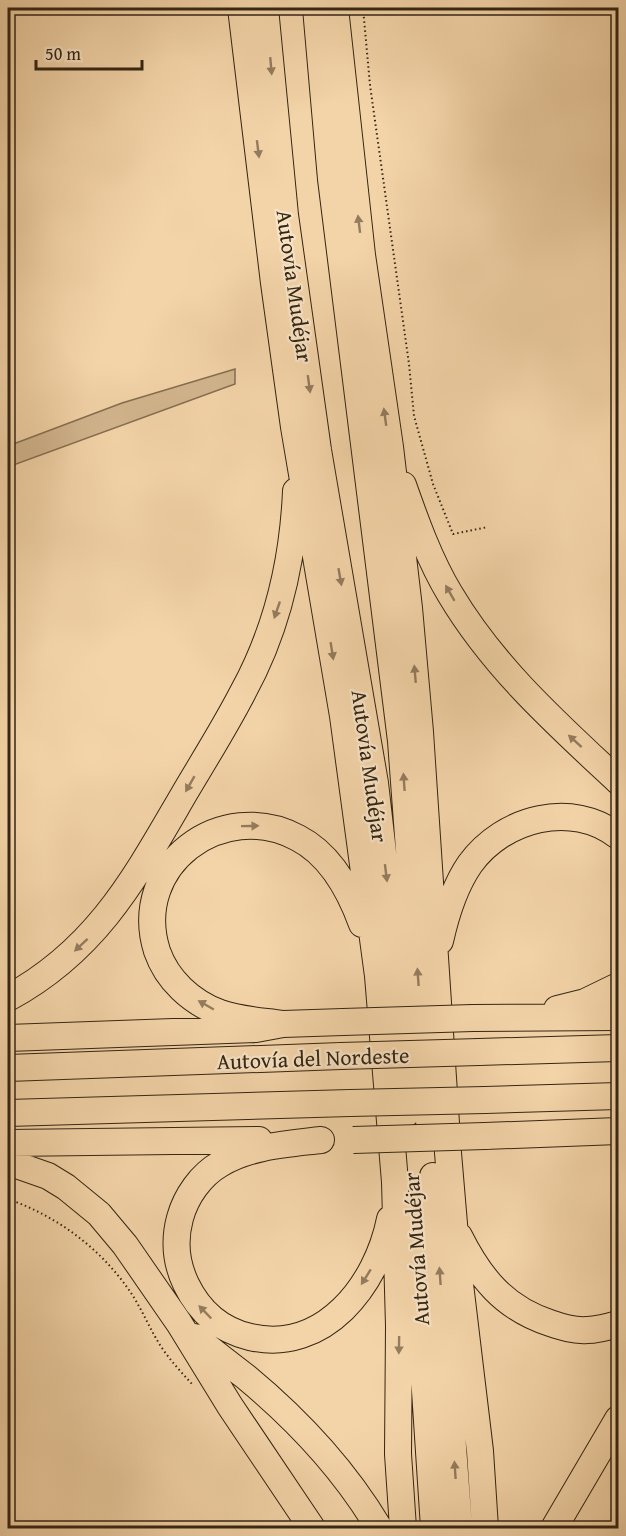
<svg xmlns="http://www.w3.org/2000/svg" width="626" height="1536" font-family="'Gentium Book Plus',serif">
	<style>
		.green { fill: #d3b68f; stroke: #846e51; stroke-width: 1.5 }
		.lines { fill: none; stroke-linecap: round; stroke-linejoin: round }
		.highway-casing { stroke: #342513; stroke-width: 28 }
		.path { stroke: #342513; stroke-width: 2; stroke-dasharray: 1.5 3; stroke-linecap: butt }
		.highway { stroke: #f3d4a8; stroke-width: 26 }
		.highway-bridge-casing { stroke: #342513; stroke-width: 28; stroke-linecap: butt }
		.highway-bridge { stroke: #f3d4a8; stroke-width: 26 }
		.oneway { fill: #947c5e }
		.labels { text-anchor: middle; dominant-baseline: central; stroke-width: 4.5; stroke-linejoin: round; paint-order: stroke }
		.street-label { font-size: 22px; fill: #342513; stroke: #f7e3c6 }
	</style>
	<rect width="100%" height="100%" fill="#f3d4a8"/>
	<filter id="stains"><feTurbulence type="fractalNoise" baseFrequency=".00333" numOctaves="4"/><feColorMatrix values="0 0 0 0 .2 0 0 0 0 .09 0 0 0 0 .02 0 0 0 .5 -.17"/></filter>
	<radialGradient id="worn" r=".72"><stop offset=".6" stop-color="#630" stop-opacity="0"/><stop offset="1" stop-color="#630" stop-opacity=".3"/></radialGradient>
	<path class="green" d="M235,369v15l-227,83v-21l114,-43z"/>
	<g class="lines">
		<defs>
			<path id="highway" d="M241,8l33,275 20,144 49,289 35,260 17,206 4,144 -1,128 5,74
				M265,8l20,207 33,235 57,333 23,200 9,130
				M316,8l15,171 70,562 28,380
				M335,8l27,247 28,192 19,161 11,124 28,421 9,106 23,192 5,77
				M403,485c13,37 27,76 47,109 44,74 106,129 168,187
				M440,941c6,-27 14,-54 30,-77 33,-46 102,-64 148,-28
				M8,998c89,-48 127,-120 176,-204 20,-34 41,-67 59,-102 34,-62 50,-132 53,-201
				M557,1009l28,-7 33,-16
				M473,1018l145,-1
				M283,1024c-21,-3 -44,-4 -63,-11 -29,-11 -53,-33 -63,-62 -27,-86 65,-154 141,-113 33,17 52,53 64,86
				M8,1038l248,-9 27,-5 60,-2
				M479,1052l139,-4
				M8,1068l333,-12
				M485,1100l133,-4
				M8,1113l342,-10
				M485,1136l133,-5
				M321,1140c-34,4 -71,6 -101,24 -19,11 -34,32 -40,54 -6,22 -4,45 6,66 13,27 34,46 64,53 74,17 127,-52 140,-118
				M8,1143l251,-3
				M8,1162l40,14 18,11 33,27 26,31 54,78 51,83 82,122
				M433,1176l26,352
				M413,1207l21,321
				M459,1236c21,42 45,72 91,87 12,4 24,8 37,7 10,0 21,-3 31,-6
				M195,1337c17,14 34,27 51,40 53,44 98,92 133,151
				M554,1528l64,-109"/>
		</defs>
		<use href="#highway" class="highway-casing"/>
		<path class="path" d="M363,8l7,77 39,279 5,52 19,68 20,50 35,-7
			M8,1199c51,18 95,51 125,97 10,16 17,33 27,49 9,14 21,27 32,39"/>
		<use href="#highway" class="highway"/>
		<defs>
			<path id="highway-bridge" d="M343,1022l130,-4
				M341,1056l138,-4
				M350,1103l135,-3
				M353,1140l132,-4"/>
		</defs>
		<use href="#highway-bridge" class="highway-bridge-casing"/>
		<use href="#highway-bridge" class="highway-bridge"/>
	</g>
	<defs><path id="oneway-solid" d="M-6-.8H1V-3.2L6.5 0L1 3.2V.8H-6Z" transform="scale(1.5)"/></defs>
	<g class="oneway">
		<use href="#oneway-solid" transform="translate(271 66) rotate(85)"/>
		<use href="#oneway-solid" transform="translate(258 149) rotate(83)"/>
		<use href="#oneway-solid" transform="translate(359 224) rotate(-97)"/>
		<use href="#oneway-solid" transform="translate(309 384) rotate(82)"/>
		<use href="#oneway-solid" transform="translate(385 417) rotate(-98)"/>
		<use href="#oneway-solid" transform="translate(340 577) rotate(80)"/>
		<use href="#oneway-solid" transform="translate(450 593) rotate(-120)"/>
		<use href="#oneway-solid" transform="translate(277 610) rotate(109)"/>
		<use href="#oneway-solid" transform="translate(332 651) rotate(81)"/>
		<use href="#oneway-solid" transform="translate(415 674) rotate(-95)"/>
		<use href="#oneway-solid" transform="translate(575 741) rotate(-138)"/>
		<use href="#oneway-solid" transform="translate(404 782) rotate(-94)"/>
		<use href="#oneway-solid" transform="translate(190 784) rotate(120)"/>
		<use href="#oneway-solid" transform="translate(250 826) rotate(-1)"/>
		<use href="#oneway-solid" transform="translate(386 873) rotate(83)"/>
		<use href="#oneway-solid" transform="translate(81 945) rotate(137)"/>
		<use href="#oneway-solid" transform="translate(418 977) rotate(-94)"/>
		<use href="#oneway-solid" transform="translate(206 1005) rotate(-150)"/>
		<use href="#oneway-solid" transform="translate(440 1276) rotate(-94)"/>
		<use href="#oneway-solid" transform="translate(366 1277) rotate(122)"/>
		<use href="#oneway-solid" transform="translate(205 1312) rotate(-134)"/>
		<use href="#oneway-solid" transform="translate(399 1345) rotate(91)"/>
		<use href="#oneway-solid" transform="translate(455 1470) rotate(-94)"/>
	</g>
	<g class="labels">
		<g class="street-label">
			<text transform="translate(295 286) rotate(82)">Autovía Mudéjar</text>
			<text transform="translate(370 766) rotate(82)">Autovía Mudéjar</text>
			<text transform="translate(313 1058) rotate(-2)">Autovía del Nordeste</text>
			<text transform="translate(416 1249) rotate(-94)">Autovía Mudéjar</text>
		</g>
	</g>
	<rect width="626" height="1536" fill="none" stroke="#f3d4a8" stroke-width="30"/>
	<rect x="9" y="9" width="608" height="1518" fill="none" stroke="#342513" stroke-width="3"/>
	<rect x="15" y="15" width="596" height="1506" fill="none" stroke="#342513" stroke-width="1.5"/>
	<path d="M36 60v9h106v-9" fill="none" stroke="#342513" stroke-width="3"/>
	<text x="45" y="60" font-size="18" fill="#342513" stroke="#f7e3c6" stroke-width="4.5" paint-order="stroke">50 m</text>
	<rect width="100%" height="100%" filter="url(#stains)"/>
	<rect width="100%" height="100%" fill="url(#worn)"/>
</svg>
